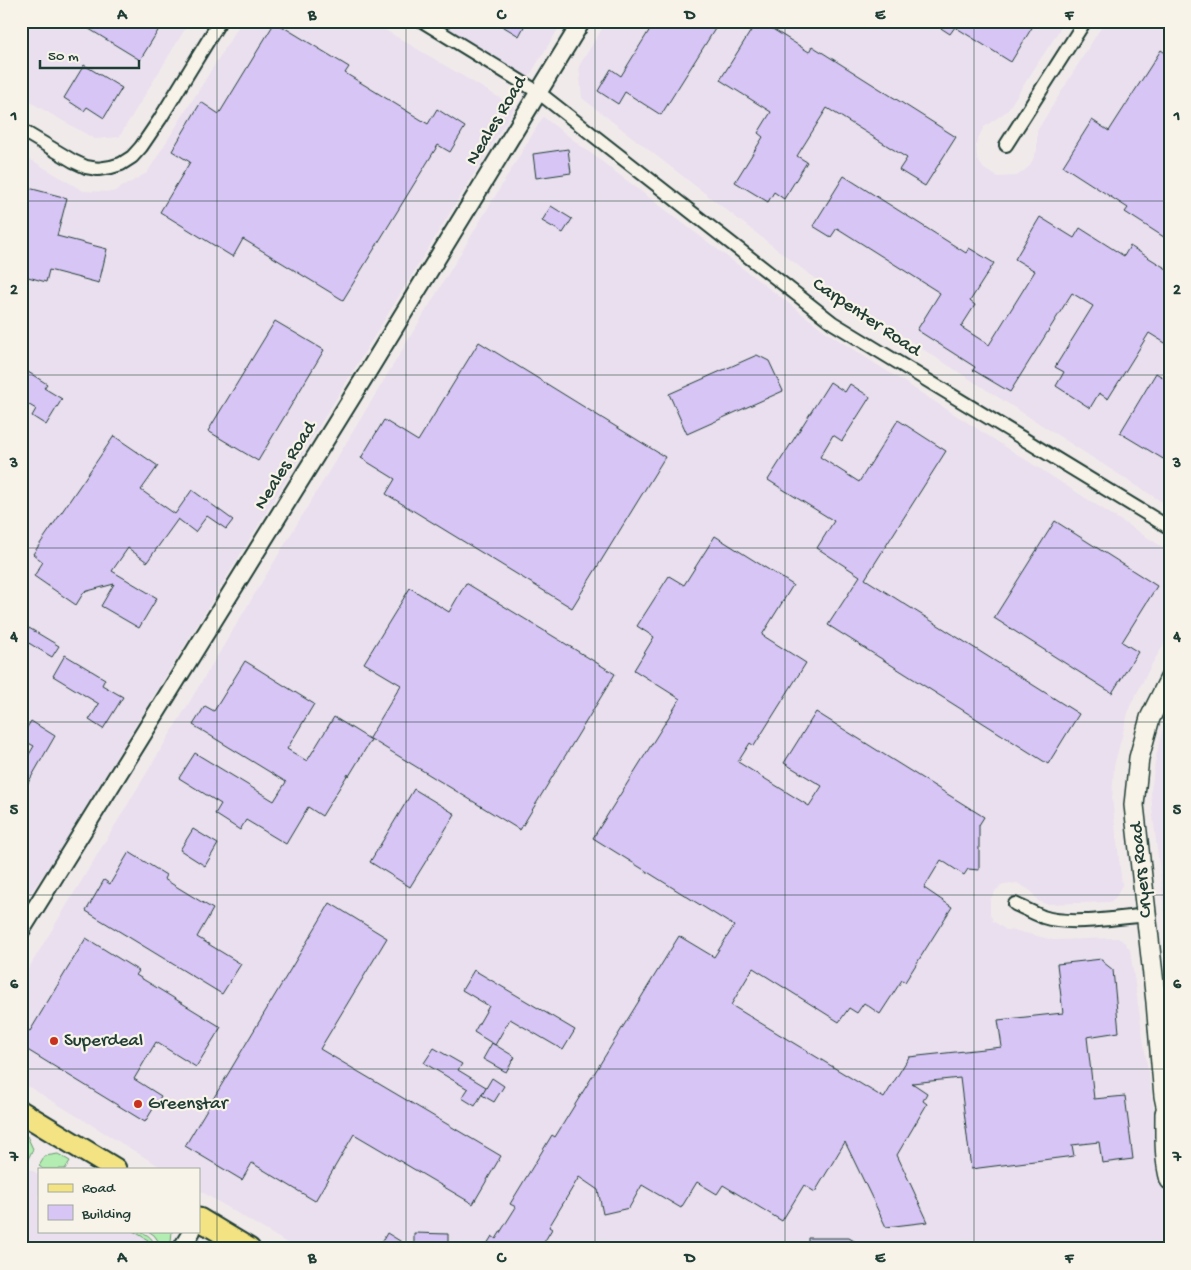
<svg xmlns="http://www.w3.org/2000/svg" width="1191" height="1270" font-family="'Gochi Hand',sans-serif">
	<style>
		.built { fill: #e9dfee }
		.green { fill: #b3edb1; stroke: #699572 }
		.building { fill: #d7c5f6; stroke: #1f3d34 }
		.lines { fill: none; stroke-linecap: round; stroke-linejoin: round }
		.minor-casing { stroke: #1f3d34; stroke-width: 16 }
		.tertiary-casing { stroke: #1f3d34; stroke-width: 20 }
		.secondary-casing { stroke: #1f3d34; stroke-width: 22 }
		.primary-casing { stroke: #1f3d34; stroke-width: 25 }
		.minor { stroke: #f7f3e8; stroke-width: 12 }
		.tertiary { stroke: #f7f3e8; stroke-width: 16 }
		.secondary { stroke: #f7f3e8; stroke-width: 19 }
		.primary { stroke: #f4e382; stroke-width: 21 }
		.grid { fill: none; stroke: #1f3d34; stroke-width: 1; stroke-opacity: 0.55 }
		.poi-dot { fill: #c8321e; stroke: #f7f3e8; stroke-width: 2 }
		.labels { text-anchor: middle; dominant-baseline: central; stroke-width: 4.5; stroke-linejoin: round; paint-order: stroke }
		.street-label { font-size: 19px; fill: #1f3d34; stroke: #f7f3e8 }
		.poi-label { font-size: 19px; fill: #1f3d34; stroke: #f7f3e8; text-anchor: start }
		.neatline { fill: none; stroke: #1f3d34; stroke-width: 2 }
		.grid-label { font-size: 16px; text-anchor: middle; font-weight: bold; fill: #1f3d34 }
	</style>
	<rect width="100%" height="100%" fill="#f1eaeb"/>
	<filter id="ink" filterUnits="userSpaceOnUse"><feTurbulence type="fractalNoise" baseFrequency=".02" numOctaves="2"/><feDisplacementMap in="SourceGraphic" scale="10" xChannelSelector="R" yChannelSelector="G"/><feConvolveMatrix kernelMatrix="1 2 1 2 8 2 1 2 1" color-interpolation-filters="sRGB"/></filter>
	<g filter="url(#ink)">
		<path class="built" d="M21,21h169l-71,116 -24,2 -74,-42z
			M242,21h128l145,86 -467,761 -27,38v-752l62,37 30,1 34,-19z
			M423,21h140l-38,62z
			M607,21h458l-58,90 -23,16 -5,9 -3,10 1,13 7,10 14,8 19,-1 13,-10 7,-16v-19l68,-110h51l14,9v477l-343,-219 -245,-190 -3,-32z
			M543,117l286,217 341,218v83l-17,27 -23,44 -16,60 -2,33 10,86 -6,12 -6,5 -64,2 -8,-3 -7,-10 -14,-8 -13,1 -8,6 -6,10v14l3,7 13,9 11,1 36,9 65,-2 7,5 5,7 39,263 -3,36h-869l-98,-59v-21h-35l-143,-87v-101z
			M1170,714v242l-17,-140 -2,-24 4,-30 7,-31z
			M21,1164l18,11v56h94l15,9 2,9h-129z"/>
		<path class="green" d="M21,1132l6,4 6,13 -5,10 -7,-4z
			M58,1154l12,7 -5,8h-22l-4,-3 6,-10z
			M133,1231c11,0 21,6 23,18h-6l-2,-9z
			M148,1231h24l-1,11 -3,7 -9,-7 -5,-7z"/>
		<path class="building" d="M76,21h88l-24,39z
			M494,21h33l-8,15z
			M655,21h65l-59,94 -36,-23 -7,12 -20,-13 13,-22 10,7z
			M757,21h3l49,31 3,-6 144,91 -31,49 -26,-16 8,-12 -80,-50 -30,48 10,6 -23,37 -10,-7 -6,10 -33,-20 28,-45 -5,-4 13,-21 -51,-32z
			M930,21h106l-25,41 -56,-35 -5,7z
			M275,22l74,45 -4,6 83,51 9,-15 28,18 -15,25 -12,-7 -95,155 -100,-61 -10,18 -73,-45 30,-50 -18,-11 29,-49 18,12z
			M1161,50l9,6v185l-45,-29 3,-4 -65,-42 29,-46 17,11z
			M84,65l38,23 -18,30 -17,-11 -3,4 -20,-13z
			M568,149l3,24 -35,5 -3,-24z
			M844,176l122,77 3,-5 25,15 -24,38 5,4 -14,22 28,18 46,-74 -20,-12 25,-42 34,21 6,-10 44,28 6,-10 40,25v75l-21,-13 -41,66 -9,-6 -9,15 -34,-22 8,-14 -9,-5 38,-61 -21,-13 -62,99 -37,-22 2,-3 -58,-37 23,-37 -103,-65 -6,9 -18,-11z
			M21,186l46,12 -10,38 50,13 -8,34 -50,-13 -3,12 -25,-7z
			M551,206l21,13 -9,14 -21,-12z
			M275,321l49,29 -66,111 -50,-30z
			M479,342l186,115 -93,151 -186,-114 9,-15 -34,-21 23,-38 34,21z
			M757,355l12,6 14,30 -96,43 -18,-40z
			M25,370l22,14 -3,4 18,11 -16,26 -14,-9 4,-7 -15,-9v-23z
			M1156,373l14,9v81l-50,-30z
			M830,382l15,10 5,-8 20,13 -28,44 -9,-6 -13,22 39,25 39,-62 48,31 -81,128 214,135 -31,50 -220,-139 32,-49 -43,-28 17,-27 -66,-41z
			M114,436l44,30 -17,24 34,24 17,-24 41,30 -7,9 -19,-13 -12,16 -17,-13 -31,43 -19,-14 -16,23 45,27 -18,30 -38,-22 13,-22 -30,8 -8,13 -42,-29 9,-14 -10,-8z
			M1055,521l102,65 -35,56 16,10 -26,41 -118,-75z
			M715,536l78,49 -31,50 44,28 -52,83 -4,-3 -12,19 71,44 13,-20 -38,-23 32,-51 168,105 -5,8v45l-11,-1 -4,6 -23,-15 -17,28 28,19 -47,75 -3,-2 -22,34 -16,-11 -7,10 -8,-5 -10,14 -86,-54 -22,37 153,93 25,-41 93,-10 -4,-27 65,-7 -6,-49 45,-5 1,3 10,8 6,62 -32,5 7,62 31,-3 8,63 -31,4 -3,-21 -27,3 2,11 -103,13 -11,-91 -48,5 15,10 -4,8 4,3 -30,51 31,67 -42,5 -41,-85 -30,50 -11,-7 -22,36 -59,-36 -6,9 -20,-12 -16,26 -39,-23 -13,23 -26,6 -5,-24 -19,-13 -30,50 3,2 -12,20h-56l8,-13 4,3 20,-32 -6,-3 42,-69 3,2 124,-201 35,21 20,-31 -141,-88 87,-139 -46,-29 20,-33 -17,-11 32,-50 15,9z
			M466,583l149,91 -95,156 -151,-92 32,-53 -37,-22 46,-75 39,24z
			M29,628l30,18 -7,11 -30,-18z
			M65,655l40,24 -3,6 21,12 -20,32 -14,-9 10,-16 -46,-28z
			M245,661l69,43 -27,45 20,12 27,-44 37,23 -22,36 -1,-2 -26,42 -14,-9 -22,37 -40,-24 -6,10 -25,-16 6,-10 -42,-26 16,-25 79,48 12,-19 -93,-57 12,-19 9,5z
			M31,721l24,15 -34,59v-27l13,-22 -13,-7v-2z
			M414,789l41,25 -45,73 -40,-25z
			M193,829l25,15 -13,22 -25,-16z
			M129,852l37,23 -2,4 49,30 -16,28 44,27 -19,30 -136,-83 18,-31 6,4z
			M330,903l57,35 -67,111 181,107 -28,48 -119,-70 -39,67 -63,-38 -10,17 -57,-34z
			M86,938l53,33 -3,4 85,52 -25,40 -40,-25 -22,37 27,17 -16,26 -124,-76v-20l9,5z
			M474,970l101,60 -12,20 -53,-31 -15,26 -21,-13 15,-26 -27,-16z
			M492,1043l23,14 -9,15 -23,-13z
			M434,1048l28,16 -4,6 28,17 -11,19 -13,-8 6,-9 -44,-26z
			M492,1078l12,8 -10,16 -12,-7z
			M387,1233l26,16h-35z
			M414,1233l34,1v15h-34z
			M808,1238h41l19,11h-60z"/>
		<g class="lines">
			<defs>
				<path id="minor" d="M422,21l116,71 295,231 337,205
					M21,130l52,31 13,6 12,2 13,-2 10,-3 11,-7 9,-10 19,-28 60,-98
					M1006,145l79,-124
					M1015,904c9,4 18,9 28,13 27,9 74,1 104,-2"/>
				<path id="tertiary" d="M21,931l343,-553 218,-357
					M181,1249l11,-18"/>
				<path id="secondary" d="M1170,678l-20,40 -11,40 -5,47 22,197 5,61 3,33 6,29
					M1165,1113c0,21 -1,47 5,67"/>
				<path id="primary" d="M21,1112l94,57
					M199,1219l50,30"/>
			</defs>
			<use href="#minor" class="minor-casing"/>
			<use href="#tertiary" class="tertiary-casing"/>
			<use href="#secondary" class="secondary-casing"/>
			<use href="#primary" class="primary-casing"/>
			<use href="#minor" class="minor"/>
			<use href="#tertiary" class="tertiary"/>
			<use href="#secondary" class="secondary"/>
			<use href="#primary" class="primary"/>
		</g>
	</g>
	<path class="grid" d="M217,21v1228M406,21v1228M595,21v1228M785,21v1228M974,21v1228M21,201h1149M21,375h1149M21,548h1149M21,722h1149M21,895h1149M21,1069h1149"/>
	<g class="poi-dot">
		<circle cx="54" cy="1041" r="5"/>
		<circle cx="138" cy="1104" r="5"/>
	</g>
	<g class="labels">
		<g class="street-label">
			<text transform="translate(497 121) rotate(-59)">Neales Road</text>
			<text transform="translate(866 318) rotate(34)">Carpenter Road</text>
			<text transform="translate(286 466) rotate(-58)">Neales Road</text>
			<text transform="translate(1142 870) rotate(-96)">Cryers Road</text>
		</g>
		<g class="poi-label">
			<text x="64" y="1041">Superdeal</text>
			<text x="148" y="1104">Greenstar</text>
		</g>
	</g>
	<rect width="1191" height="1270" fill="none" stroke="#f7f3e8" stroke-width="55"/>
	<rect x="38" y="1168" width="162" height="65" fill="#f7f3e8" stroke="#a1aaa0"/>
	<rect x="48" y="1184" width="25" height="8" fill="#f4e382" stroke="#a1aaa0"/>
	<text x="82" y="1192" font-size="15" fill="#1f3d34">Road</text>
	<rect x="48" y="1205" width="25" height="15" fill="#d7c5f6" stroke="#a1aaa0"/>
	<text x="82" y="1218" font-size="15" fill="#1f3d34">Building</text>
	<path d="M40 60v8h99v-8" fill="none" stroke="#1f3d34" stroke-width="2.5"/>
	<text x="48" y="60" font-size="15" fill="#1f3d34" stroke="#f7f3e8" stroke-width="4" paint-order="stroke">50 m</text>
	<rect x="28" y="28" width="1136" height="1214" class="neatline"/>
	<g class="grid-label">
		<text x="122" y="19">A</text>
		<text x="312" y="19">B</text>
		<text x="501" y="19">C</text>
		<text x="690" y="19">D</text>
		<text x="880" y="19">E</text>
		<text x="1069" y="19">F</text>
		<text x="14" y="120">1</text>
		<text x="1177" y="120">1</text>
		<text x="14" y="294">2</text>
		<text x="1177" y="294">2</text>
		<text x="14" y="467">3</text>
		<text x="1177" y="467">3</text>
		<text x="14" y="641">4</text>
		<text x="1177" y="641">4</text>
		<text x="14" y="814">5</text>
		<text x="1177" y="814">5</text>
		<text x="14" y="988">6</text>
		<text x="1177" y="988">6</text>
		<text x="14" y="1161">7</text>
		<text x="1177" y="1161">7</text>
		<text x="122" y="1262">A</text>
		<text x="312" y="1262">B</text>
		<text x="501" y="1262">C</text>
		<text x="690" y="1262">D</text>
		<text x="880" y="1262">E</text>
		<text x="1069" y="1262">F</text>
	</g>
</svg>
